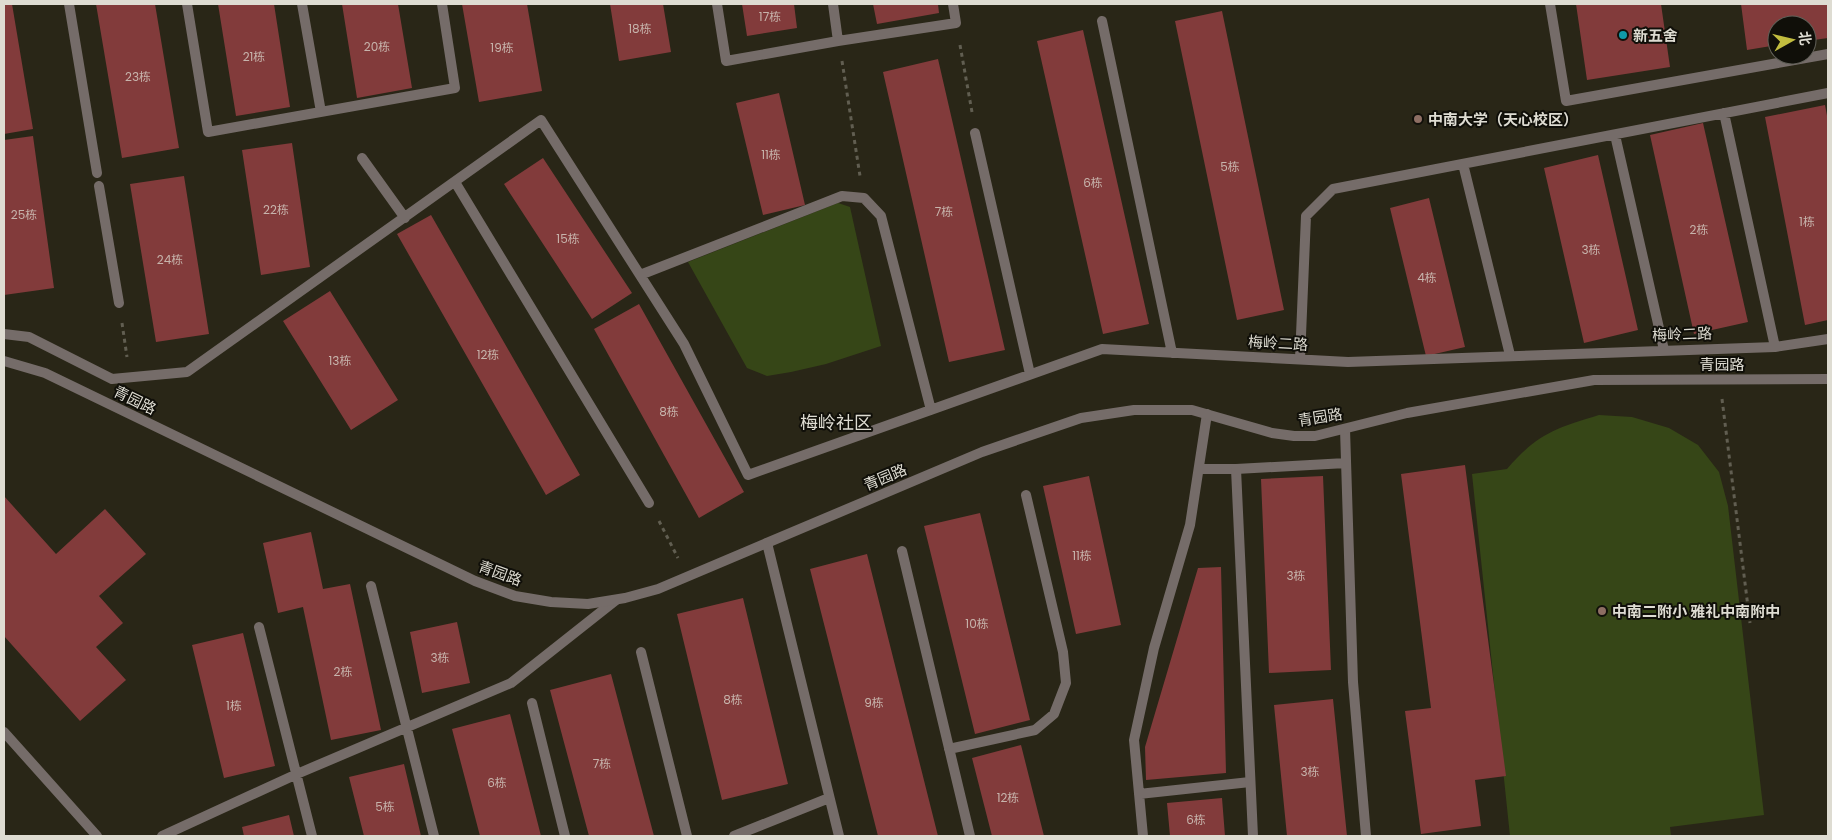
<svg xmlns="http://www.w3.org/2000/svg" width="1832" height="840" font-family="Poppins,'Noto Sans SC',sans-serif">
	<style>
		.green { fill: #364617 }
		.building { fill: #823b3b }
		.lines { fill: none; stroke-linecap: round; stroke-linejoin: round }
		.path { stroke: #615e51; stroke-width: 3; stroke-dasharray: 4 4; stroke-linecap: butt }
		.service { stroke: #756c69; stroke-width: 10 }
		.pedestrian { stroke: #756c69; stroke-width: 10 }
		.minor { stroke: #756c69; stroke-width: 10 }
		.tertiary { stroke: #756c69; stroke-width: 10 }
		.culture-dot { fill: #0f9aa8; stroke: #100f09; stroke-width: 2 }
		.education-dot { fill: #8d6e63; stroke: #100f09; stroke-width: 2 }
		.labels { text-anchor: middle; dominant-baseline: central; stroke-width: 4; stroke-linejoin: round; paint-order: stroke }
		.number-label { font-size: 12px; fill: #c7b4ac }
		.poi-label { font-size: 15px; font-weight: bold; fill: #dedcd2; stroke: #100f09; text-anchor: start }
		.street-label { font-size: 15px; fill: #dedcd2; stroke: #100f09 }
		.quarter-label { font-size: 18px; fill: #dedcd2; stroke: #100f09 }
	</style>
	<rect width="100%" height="100%" fill="#292617"/>
	<path class="green" d="M838,203l12,4 31,139 -55,18 -35,8 -24,4 -20,-8 -59,-106z
		M1599,415l33,2 37,11 29,17 21,27 9,34 36,309 -94,12 1,9h-161l-38,-362 35,-5c30,-35 49,-41 92,-54z"/>
	<path class="building" d="M4,4h8l21,125 -29,5z
		M96,4h59l24,144 -57,10z
		M218,4h56l16,103 -54,9z
		M342,4h56l14,84 -55,10z
		M462,4h65l15,87 -63,11z
		M610,4h53l8,48 -52,9z
		M742,4h52l3,24 -50,8z
		M873,4h65l1,9 -62,11z
		M1576,4h85l9,63 -83,13z
		M1741,4h87v34l-21,3v-16h-30v20l-30,5z
		M1222,11l62,299 -47,10 -62,-299z
		M1083,30l66,294 -46,10 -66,-293z
		M938,59l67,291 -56,12 -66,-290z
		M779,93l26,112 -42,10 -27,-112z
		M1825,105l3,16v199l-23,5 -40,-208z
		M1703,123l45,199 -54,12 -44,-199z
		M33,136l21,152 -50,7v-155z
		M292,143l18,124 -49,8 -19,-125z
		M1598,155l40,175 -54,13 -40,-175z
		M543,158l89,135 -40,26 -88,-135z
		M184,176l25,158 -53,8 -26,-158z
		M1429,198l36,149 -39,9 -36,-148z
		M431,215l149,260 -34,20 -149,-261z
		M330,291l68,109 -47,30 -68,-109z
		M639,304l105,188 -45,26 -105,-189z
		M1465,465l41,311 -31,4 6,46 -60,8 -16,-123 26,-3 -30,-234z
		M1089,476l32,149 -45,9 -33,-148z
		M1323,476l8,194 -62,3 -8,-194z
		M4,496l52,58 49,-45 41,45 -47,42 24,27 -27,24 30,33 -46,41 -76,-85z
		M980,513l50,207 -55,14 -51,-208z
		M311,532l12,57 27,-5 31,146 -50,10 -28,-133 -25,6 -15,-70z
		M867,554l71,282h-60l-68,-267z
		M1221,567l5,206 -80,7 -1,-33 53,-179z
		M743,598l45,186 -66,16 -45,-186z
		M457,622l13,61 -48,10 -12,-61z
		M243,633l32,133 -51,12 -32,-133z
		M611,674l43,162h-65l-39,-146z
		M1333,699l14,137h-60l-13,-131z
		M510,714l31,122h-61l-28,-107z
		M1021,745l23,91h-52l-20,-78z
		M404,764l17,72h-57l-15,-59z
		M1222,798l3,38h-55l-3,-33z
		M289,815l5,21h-50l-2,-9z"/>
	<g class="lines">
		<path class="path" d="M960,45l12,67
			M842,61l18,115
			M122,323l5,34
			M1722,399l28,224
			M659,521l19,37"/>
		<path class="service" d="M69,4l28,169
			M187,4l21,128 247,-44 -13,-84
			M302,4l19,108
			M717,4l9,57 112,-20 118,-18 -3,-19
			M833,4l5,37
			M1550,4l16,97 262,-47
			M1102,21l70,332
			M1724,113l51,234
			M975,133l55,241
			M1615,135l49,215
			M362,158l43,60
			M1463,164l47,191
			M455,182l194,321
			M99,186l20,117
			M640,275l202,-79 22,2 17,18 50,194
			M4,334l25,3 83,42 75,-7 354,-252 143,224 64,131 354,-126 246,13 427,-15 53,-8
			M1300,359l6,-143 27,-27 495,-96
			M1345,429l8,253 13,154
			M1199,469h37l110,-6
			M767,543l72,293
			M902,551l68,285
			M371,586l63,250
			M259,627l53,209
			M641,652l46,184
			M532,703l33,133
			M949,749l86,-19 19,-16 12,-31 -3,-31 -37,-157
			M1139,794l111,-12
			M162,836l135,-62 214,-91 105,-83
			M734,836l95,-38
			M1143,836l-9,-96 20,-92 36,-123 17,-111"/>
		<path class="pedestrian" d="M1236,469l17,367"/>
		<path class="minor" d="M4,732l93,104"/>
		<path class="tertiary" d="M4,361l41,12 430,208 40,15 36,6 37,2 37,-6 33,-9 324,-137 99,-34 53,-8h58l80,23 22,3h21l92,-23 187,-33 234,-1"/>
	</g>
	<circle class="culture-dot" cx="1623" cy="35" r="5"/>
	<g class="education-dot">
		<circle cx="1418" cy="119" r="5"/>
		<circle cx="1602" cy="611" r="5"/>
	</g>
	<g class="labels">
		<g class="number-label">
			<text x="770" y="16">17栋</text>
			<text x="640" y="28">18栋</text>
			<text x="377" y="46">20栋</text>
			<text x="502" y="47">19栋</text>
			<text x="254" y="56">21栋</text>
			<text x="138" y="76">23栋</text>
			<text x="771" y="154">11栋</text>
			<text x="1230" y="166">5栋</text>
			<text x="1093" y="182">6栋</text>
			<text x="276" y="209">22栋</text>
			<text x="944" y="211">7栋</text>
			<text x="24" y="214">25栋</text>
			<text x="1807" y="221">1栋</text>
			<text x="1699" y="229">2栋</text>
			<text x="568" y="238">15栋</text>
			<text x="1591" y="249">3栋</text>
			<text x="170" y="259">24栋</text>
			<text x="1427" y="277">4栋</text>
			<text x="488" y="354">12栋</text>
			<text x="340" y="360">13栋</text>
			<text x="669" y="411">8栋</text>
			<text x="1082" y="555">11栋</text>
			<text x="1296" y="575">3栋</text>
			<text x="977" y="623">10栋</text>
			<text x="440" y="657">3栋</text>
			<text x="343" y="671">2栋</text>
			<text x="733" y="699">8栋</text>
			<text x="874" y="702">9栋</text>
			<text x="234" y="705">1栋</text>
			<text x="602" y="763">7栋</text>
			<text x="1310" y="771">3栋</text>
			<text x="497" y="782">6栋</text>
			<text x="1008" y="797">12栋</text>
			<text x="385" y="806">5栋</text>
			<text x="1196" y="819">6栋</text>
		</g>
		<g class="poi-label">
			<text x="1633" y="35">新五舍</text>
			<text x="1428" y="119">中南大学（天心校区）</text>
			<text x="1612" y="611">中南二附小 雅礼中南附中</text>
		</g>
		<g class="street-label">
			<text transform="translate(1682 334) rotate(-2)">梅岭二路</text>
			<text transform="translate(1278 343) rotate(3)">梅岭二路</text>
			<text x="1722" y="364">青园路</text>
			<text transform="translate(135 400) rotate(26)">青园路</text>
			<text transform="translate(1320 417) rotate(-9)">青园路</text>
			<text transform="translate(885 477) rotate(-23)">青园路</text>
			<text transform="translate(500 573) rotate(20)">青园路</text>
		</g>
		<g class="quarter-label">
			<text x="836" y="422">梅岭社区</text>
		</g>
	</g>
	<rect width="1832" height="840" fill="none" stroke="#dedcd2" stroke-width="10"/>
	<g transform="translate(1792 40) rotate(82)"><circle r="24" fill="#100f09" stroke="#626159"/>
	<path d="M0-4L9 19L0 12L-9 19Z" fill="#c2bd3f"/>
	<text y="-8" font-size="14" font-weight="bold" text-anchor="middle" fill="#dedcd2">北</text>
	</g>
</svg>
